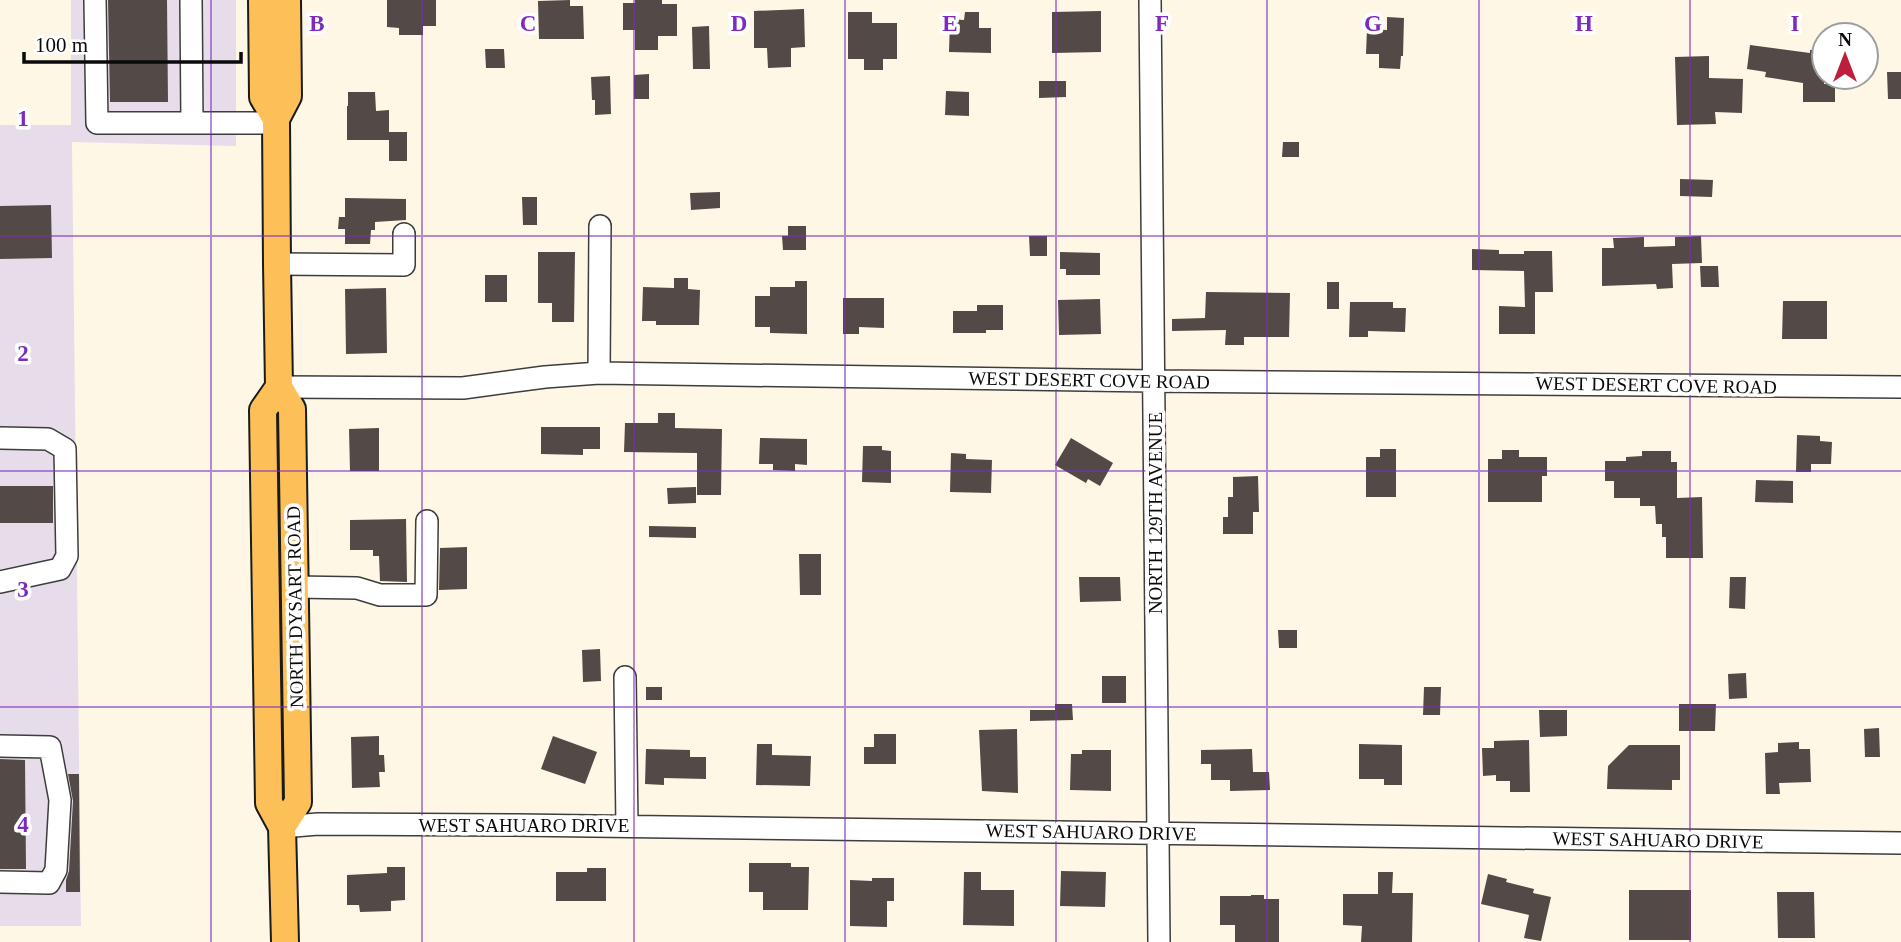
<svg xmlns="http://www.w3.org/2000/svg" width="1901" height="942" font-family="Georgia,serif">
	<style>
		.industrial { fill: #e7ddea }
		.building { fill: #534946 }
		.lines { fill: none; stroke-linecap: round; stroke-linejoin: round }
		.minor-casing { stroke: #3d3d3d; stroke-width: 24 }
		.major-casing { stroke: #1b1b1b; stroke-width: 30 }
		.minor { stroke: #fff; stroke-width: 21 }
		.major { stroke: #fdc059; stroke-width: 26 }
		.grid { fill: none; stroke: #7b2cbf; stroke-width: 2; stroke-opacity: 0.55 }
		.labels { text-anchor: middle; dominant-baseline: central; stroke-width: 7; stroke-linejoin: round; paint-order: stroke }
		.street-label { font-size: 19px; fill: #0a0a0a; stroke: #fff }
		.grid-label { font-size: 23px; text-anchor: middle; font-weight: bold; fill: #7b2cbf; stroke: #fff; stroke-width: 7; stroke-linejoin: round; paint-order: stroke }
	</style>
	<rect width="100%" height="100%" fill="#fff7e6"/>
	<path class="industrial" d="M71,0h165v146l-164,-4 9,784h-81v-801h71z"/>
	<path class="building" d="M108,0h59l1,102h-58z
		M387,0h49v26h-13v9h-24v-7l-12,-1z
		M570,0v6h13l1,33h-45l-1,-38z
		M635,0h27v4h15v32h-19v14h-23v-20h-12v-27h12z
		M804,9l1,38 -14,1v19l-23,1 -1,-20h-13v-37z
		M1101,11v41l-49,1v-41z
		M848,12h24v11h25v36h-14v11h-19v-11h-16z
		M965,12h14v16h12v25l-42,-1 1,-33 14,1z
		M1387,17l17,1 -1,38h-2l-1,13 -21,-1v-14h-13l1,-25 20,1z
		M709,26l1,43h-17l-1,-42z
		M1750,45l60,8v-3h14v34h11v18h-32v-19l-38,-6 1,-5 -19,-3z
		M485,49h19l1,19h-19z
		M1709,56v22l34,1 -1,34 -27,-1 1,12 -39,1 -2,-68z
		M1887,72h14v27h-13z
		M649,74v25h-15v-24z
		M610,76l1,38 -16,1v-15h-3l-1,-23z
		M1039,81h27v16l-27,1z
		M946,91l23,1v24l-24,-1z
		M348,92h27l1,19 13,-1v30h-42v-34h1z
		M389,132h18v29h-18z
		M1283,142h16v15h-17z
		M1680,179l33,1 -1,17 -32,-1z
		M720,192v16l-29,2 -1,-17z
		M522,197h15v28h-14z
		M345,198l61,1v21l-31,2v8h-4l-1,14h-25v-15h-7l1,-12h6z
		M51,205l1,53 -52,1v-53z
		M788,226h18v24h-23l-1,-14h6z
		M1029,236h18v20h-17z
		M1701,236l1,27 -30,1 1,24 -16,1 -1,-5 -54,2v-38h12l-1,-10 31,-1v10l31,-1v-9z
		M1472,249l27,1v4h25v-3h28l1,41h-18v42h-36v-28l26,1 -1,-36 -52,-1z
		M538,252h37l-1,70h-22v-19h-14z
		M1060,252l40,1v22h-34v-6h-6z
		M1700,266h18l1,21h-18z
		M485,275h22v27h-22z
		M674,278h14v11l12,1 -1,35h-43v-4h-14l1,-34 31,1z
		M795,281h12v53l-37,-1v-6h-15v-31h15v-9h25z
		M1327,282h12v27h-12z
		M386,288l1,65 -41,1 -1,-65z
		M1206,292l84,1 -1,44h-45v8h-19l1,-15 -54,1v-12l33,-1z
		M843,298h41v30l-25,-1v7h-16z
		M1100,299l1,35 -42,1 -1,-35z
		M1783,301h44v38h-45z
		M1350,302h43v6h13l-1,24 -37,-1v6h-19z
		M977,305h26v25h-17v3h-33v-22h24z
		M658,413h17v15l47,1 -1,66h-24v-42l-73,-1 1,-29h33z
		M541,427h59v22h-17v6l-42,-1z
		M379,428v43h-29l-1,-42z
		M1797,435l23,1v5l12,1 -1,22h-20v8h-15z
		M760,438l47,1v26l-12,-1v7l-22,-1v-6h-14z
		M1071,438l42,25 -13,23 -12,-7 -2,4 -31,-18z
		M863,446h19v4l9,1v32l-29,-1z
		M1380,449h16v48h-30v-40h14z
		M1502,450h17v7h28v19h-5v26h-54v-43h14z
		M1642,451h29v11h6v36l25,-1 1,61h-37v-21h-4v-13h-6l-1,-18h-15v-8h-26v-17h-9v-20h21v-4l16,-1z
		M951,453l15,1v5l26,1 -1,33 -41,-1z
		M1258,476l1,36h-6v22h-30v-17h5v-20h5v-20z
		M1756,480l37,1v22l-38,-1z
		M0,486h53v37h-53z
		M696,487v16l-28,1 -1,-16z
		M406,519l1,63 -27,-1 -1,-25h-6v-6h-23v-30z
		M649,526l47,1v11l-47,-1z
		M467,547v42l-28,1 1,-42z
		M799,554h22v41h-21z
		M1079,577h41l1,24 -41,1z
		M1730,577h16l-1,32 -16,-1z
		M1278,630h19v18h-18z
		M600,649l1,32 -18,1 -1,-32z
		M1746,673l1,25 -18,1 -1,-25z
		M1102,676h24v27h-24z
		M646,687h16v13h-16z
		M1424,687h17l-1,28h-17z
		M1055,704h17l1,16 -43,1v-11h25z
		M1679,704h37l-1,27h-36z
		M1539,710h28v26l-27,1z
		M1879,728l1,29h-15l-1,-28z
		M1017,729l1,64 -36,-2 -3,-61z
		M874,734h22v30h-32v-17h10z
		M379,736v19h5l1,17h-6l1,15 -28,1 -1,-51z
		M553,736l44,16 -12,32 -44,-15z
		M1529,740l1,52h-20v-11h-14v-6l-13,1 -1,-28h12v-7z
		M1799,742v7h11l1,33 -32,1 1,11h-14l-1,-41 13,-1v-9z
		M757,744h15v11l39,1 -1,30 -54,-1z
		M1359,744l43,1v40h-18v-6h-25z
		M1629,745h51v35h-8v10l-65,-1 1,-23z
		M646,749l44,1v7h16v22l-42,-1v7l-19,-1z
		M1252,749l1,23h16l1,18 -40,1v-11h-19v-16h-10v-14z
		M1082,750h29v41l-41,-1 1,-36h11z
		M0,759l25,1 1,109h-26z
		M68,774h11l1,118h-14v-12l3,-9 4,-70z
		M749,863h42v4h18l-1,43h-45v-18h-14z
		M387,867h18v33l-14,1v10l-31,1 -1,-7h-12v-30l40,-2z
		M587,868h19v33h-50v-29h31z
		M1061,871l45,1 -1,35 -45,-1z
		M964,872h17v18h33v36l-51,-1z
		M1378,872h15l-1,21h21l-1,49h-51l1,-16 -19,-1v-31h35z
		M1488,874l19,5 -1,3 28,7 -1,4 18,4 -10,44 -17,-3 5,-23 -48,-11z
		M872,878h22v23h-7v26l-37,-1v-46l22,1z
		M1629,890h62v50h-62z
		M1777,892h37l1,46h-37z
		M1251,895h13v4h15v43h-44v-17h-15v-29h31z"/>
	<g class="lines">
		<defs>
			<path id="minor" d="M95,0l2,123h179
				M191,0l1,123
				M1150,0l9,942
				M277,264l127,1v-31
				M599,373l1,-147
				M279,387l184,1 82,-11 54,-4 555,8 747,6
				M0,438l48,1 17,10 2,107 -7,13 -60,13
				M295,587l62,1 23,7h46l1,-74
				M625,677l2,149
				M0,746l50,1 10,53 -4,70 -7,13 -49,-1
				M282,827l36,-3 198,1 1385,18"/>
			<path id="major" d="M262,0l1,97 13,22
				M279,387l-16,23 6,393 13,24 3,115
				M282,827l16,-25 -6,-393 -13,-22 -2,-123 -1,-145 12,-23 -1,-96"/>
		</defs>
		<use href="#minor" class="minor-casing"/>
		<use href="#major" class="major-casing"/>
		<use href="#minor" class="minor"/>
		<use href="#major" class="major"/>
	</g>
	<path class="grid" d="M211,0v942M422,0v942M634,0v942M845,0v942M1056,0v942M1267,0v942M1479,0v942M1690,0v942M0,236h1901M0,471h1901M0,707h1901"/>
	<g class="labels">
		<g class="street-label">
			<text transform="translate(1089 380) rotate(1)">WEST DESERT COVE ROAD</text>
			<text transform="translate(1656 385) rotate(1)">WEST DESERT COVE ROAD</text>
			<text transform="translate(1155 513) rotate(-90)">NORTH 129TH AVENUE</text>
			<text transform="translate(295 607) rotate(-91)">NORTH DYSART ROAD</text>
			<text x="524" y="825">WEST SAHUARO DRIVE</text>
			<text transform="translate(1091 832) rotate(1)">WEST SAHUARO DRIVE</text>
			<text transform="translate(1658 840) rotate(1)">WEST SAHUARO DRIVE</text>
		</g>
	</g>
	<g class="grid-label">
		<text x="317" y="31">B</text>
		<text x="528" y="31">C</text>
		<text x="739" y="31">D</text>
		<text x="950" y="31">E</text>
		<text x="1162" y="31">F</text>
		<text x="1373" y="31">G</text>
		<text x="1584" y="31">H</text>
		<text x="1795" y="31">I</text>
		<text x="23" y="126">1</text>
		<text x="23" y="361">2</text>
		<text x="23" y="597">3</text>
		<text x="23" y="832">4</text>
	</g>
	<g transform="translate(1845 56)"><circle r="33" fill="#ffffff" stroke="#9d9d9d" stroke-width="2"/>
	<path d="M0-5L12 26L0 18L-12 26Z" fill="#bc1f3b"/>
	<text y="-10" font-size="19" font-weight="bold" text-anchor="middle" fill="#0a0a0a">N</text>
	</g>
	<path d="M24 52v10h217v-10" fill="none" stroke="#0a0a0a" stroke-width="3.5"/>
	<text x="35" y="52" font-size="21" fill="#0a0a0a" stroke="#ffffff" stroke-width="5" paint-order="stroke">100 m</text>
</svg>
